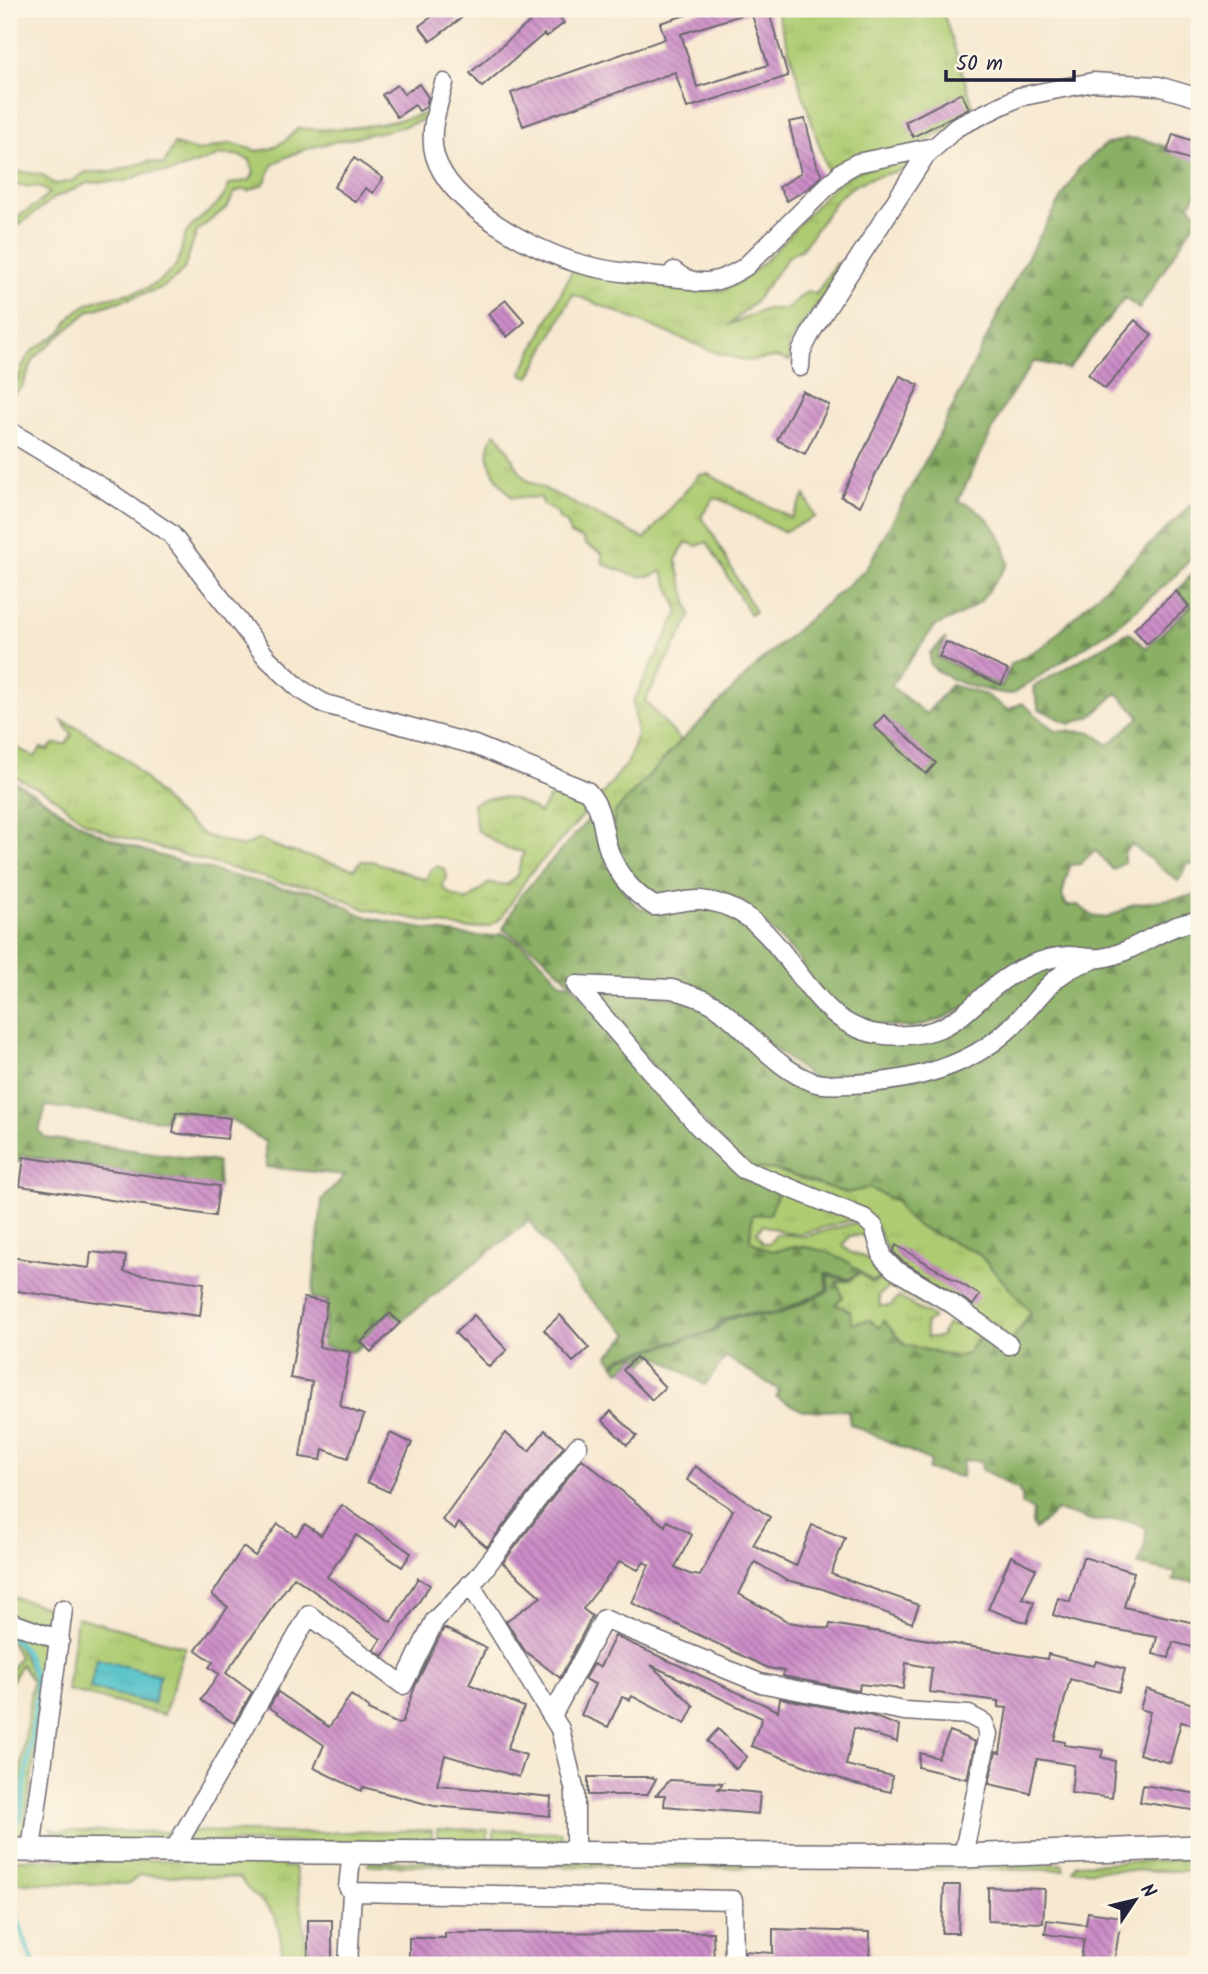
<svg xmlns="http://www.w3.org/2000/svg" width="1208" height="1974" font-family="Kalam,sans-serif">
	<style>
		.grass { fill: url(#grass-tufts); stroke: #687757; stroke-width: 2 }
		.forest { fill: url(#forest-firs); stroke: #566950; stroke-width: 2 }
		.water { fill: url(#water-ripples); stroke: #3b7282; stroke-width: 2 }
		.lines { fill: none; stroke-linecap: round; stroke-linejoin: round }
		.stream { stroke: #54c2c9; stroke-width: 5 }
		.building { fill: url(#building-back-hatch); fill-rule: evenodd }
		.minor-casing { stroke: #6d676f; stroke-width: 21 }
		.major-casing { stroke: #6d676f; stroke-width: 26 }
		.minor { stroke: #fff; stroke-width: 18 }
		.major { stroke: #fff; stroke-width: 23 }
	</style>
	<defs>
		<pattern id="grass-tufts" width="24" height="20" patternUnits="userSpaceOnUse" patternTransform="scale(1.75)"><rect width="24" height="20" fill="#afcc73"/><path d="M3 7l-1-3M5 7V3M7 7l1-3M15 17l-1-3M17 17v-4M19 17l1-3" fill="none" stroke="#96af64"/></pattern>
		<pattern id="forest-firs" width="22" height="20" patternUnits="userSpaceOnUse" patternTransform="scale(1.75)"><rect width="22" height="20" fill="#8bb065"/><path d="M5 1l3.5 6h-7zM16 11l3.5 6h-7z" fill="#718f54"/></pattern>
		<pattern id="water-ripples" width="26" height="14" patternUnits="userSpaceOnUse" patternTransform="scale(1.75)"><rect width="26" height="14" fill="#54c2c9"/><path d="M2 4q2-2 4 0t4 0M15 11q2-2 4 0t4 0" fill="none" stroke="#49a6ae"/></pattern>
		<pattern id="building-back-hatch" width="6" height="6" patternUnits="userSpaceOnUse" patternTransform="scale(1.75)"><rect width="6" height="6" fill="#cc8dc7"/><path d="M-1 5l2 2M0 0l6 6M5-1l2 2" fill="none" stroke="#a573a3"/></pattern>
	</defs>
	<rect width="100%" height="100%" fill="#fcf5e5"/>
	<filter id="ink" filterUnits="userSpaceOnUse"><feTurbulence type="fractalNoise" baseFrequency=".0143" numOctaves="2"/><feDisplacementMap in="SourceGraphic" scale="14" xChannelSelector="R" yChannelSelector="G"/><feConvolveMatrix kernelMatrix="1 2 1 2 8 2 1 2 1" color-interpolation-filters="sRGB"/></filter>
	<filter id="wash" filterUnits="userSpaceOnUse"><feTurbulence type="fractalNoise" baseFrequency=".00686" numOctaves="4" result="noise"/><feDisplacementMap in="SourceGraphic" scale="28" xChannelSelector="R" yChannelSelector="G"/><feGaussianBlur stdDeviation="1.57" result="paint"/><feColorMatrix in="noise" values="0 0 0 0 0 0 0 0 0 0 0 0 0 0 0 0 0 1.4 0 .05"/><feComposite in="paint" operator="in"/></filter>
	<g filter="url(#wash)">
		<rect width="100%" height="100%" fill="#f7e8d0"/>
		<path class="grass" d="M776,9h166l33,103 -56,33 -90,32z
			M430,112v5c-51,22 -109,19 -157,47l-9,20 -16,7 -4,-2 -9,3 -8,15 -30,24 -13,38 -7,8 -15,11 -73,23 -55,47 -12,29 -13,11v-7c14,-14 8,-17 17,-32 8,-14 27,-18 37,-30 4,-6 7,-12 13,-17 23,-20 55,-13 80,-29 36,-22 18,-39 35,-56 15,-16 32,-21 38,-43l21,-4 4,-7 -4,-13 -13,-5h-16l-50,17 -26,1 -19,8 -38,2 -32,14 -47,35v-10l30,-19 10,-10 -9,-6 -31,-2v-14l31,3 15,10 17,-3 14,-9h27l36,-11 15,4 10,-21 24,7 33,-8 26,8 13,-2 16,-9 12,-12c44,5 90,-4 132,-16z
			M918,157l-7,11 -40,10 -16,7 -17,13 -36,51 -13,7 -35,47 -25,22 37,-16h21l20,-18 9,3 20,-31 7,3 -55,80 2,15 -14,-4 -28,4 -31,-8 -144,-59 -43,83 -9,-3 53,-107c33,6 119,29 147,23 37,-8 87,-82 117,-107 23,-18 53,-21 80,-26z
			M495,433c16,14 16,31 32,47l118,59 54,-64 9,-1 83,44 14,-23 10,22 -32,15 -63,-33 -6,-1 -13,19 8,10 46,85 -5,2 -43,-72 -10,4 -11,-4 -10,18 15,56 -46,85 36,40 -66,71 -2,13 -14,-27 29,-36 9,-28 -4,-32 46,-91 -17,-40c-19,13 -40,-1 -59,-7l-1,-11 -17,-9 -1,-5 -14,-5 -3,-11 -8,-4 -1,-6 -15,-8 -1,-7 -30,-1c-17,-18 -33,-41 -17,-64z
			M61,720l19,9 49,32 45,50 30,24 38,12 17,-8 26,11 69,19 7,-8h11l54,19 4,-10 7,-4 8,3 2,8 -5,9 8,8 17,7 22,-18 18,2 10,-10 7,-23 -17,-3 -30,-19 -4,-26c23,-13 46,-6 66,9l22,-31 32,23 -64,70 -28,43 -10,8 -24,3 -103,-20 -45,-22 -37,-4 -171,-49 -26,-12 -37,-29 -39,-19v-30l26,13 6,-9 7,2 5,-6h13l6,-9z
			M745,1167l30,3 71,23 23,-5 27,13 7,13 14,12 61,27 53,59 -21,31 -115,-76 -19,-42z
			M780,1187l79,31 -56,15h-16l-24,-8 -6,7 6,11h7l6,-9 30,2 57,-15 18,38 -11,-5 -2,-14 -5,-5 -13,1 -7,9 6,7 16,5 21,16 -13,8c-21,-16 -40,-29 -67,-34 -27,-5 -24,17 -56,-7l2,-25z
			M859,1273l14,10 15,-9 58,33 -6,8 -50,-28 -11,8 1,11h10l8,-9 36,21 -9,6 2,13h13l8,-13 6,2 4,-8 25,16 -17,20 -10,3 -51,-12 -21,-23 -5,6 -27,-5 -17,-19 8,-7 -7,-16h14z
			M9,1596l42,12 -3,20 -39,-13z
			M77,1617l108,30 -21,68 -97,-25z
			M9,1627l41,16 -26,193 -4,4h-11v-12l11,-9 2,-9 16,-115c-1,-21 -10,-49 -29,-61z
			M9,1636l6,4 20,38 1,17 -15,114 -2,9 -10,8v-9l8,-15 15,-121 -11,-17 -12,22v-13l10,-16z
			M50,1828l11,3 112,1 -5,10 -109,-1z
			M437,1829l51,1v14l-51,-2z
			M432,1830v13l-247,-1 7,-11 109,2z
			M494,1830l67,2 3,11h-70z
			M9,1859l274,2v6h12l15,98h-26c-3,-13 -2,-32 -8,-45 -6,-16 -27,-24 -36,-42l-100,-3 -11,9 -119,-1z
			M1199,1859v10l-14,2 -112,-1 4,-6z
			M370,1861l692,3 2,6 -696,-5z"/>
		<path class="forest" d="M1127,138c27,1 47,14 72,19v34l-10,14 10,10 -60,94 -14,-11 -57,71 -34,-8 -29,43 -47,97c28,8 47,34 50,63l-28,38 -20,13 -25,11 -44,60 35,28 25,-29 35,10 22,15 14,-7 33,28 37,1 16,13 32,-28 -23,-24 -25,23 -22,8 -31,-15 -6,-22 96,-55 17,16 45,-42 -14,-15 22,-25v302l-10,-5 -11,18 -47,-37 -7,10v8l-11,8 -18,-20 -15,14 -10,1 -8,30 5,11 11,-1 15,11 14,2 27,-14 65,-9v21l-84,36h-52l-123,68 -31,8 -44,-5 -38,-20 -31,-48 -52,-52c-28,-12 -52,4 -80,1 -8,-1 -18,-8 -26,-11 -13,-26 -28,-51 -23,-81l66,-71 81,-81 104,-91 68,-124 85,-173 60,-104 26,-23z
			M1199,497v53l-29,31 -56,47 -102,66c-25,-2 -66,-12 -82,-30v-11l16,-15 -9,19 65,30 9,-23 34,-19z
			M9,779c35,17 63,45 100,59 54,21 113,35 169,49 14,4 28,1 42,6 15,5 28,16 42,22 18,7 130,29 140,18 25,12 41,29 59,50l11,1 125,144 83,59 -10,27 -18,1 -2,25c29,21 27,4 53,7 20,2 41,11 57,24l-10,8 -25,-6 2,17 -51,23 -39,1 -12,5 -13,12 -87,25 -12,7 -5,-7 21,-22 -46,-42 -54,-71 -128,100 -11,-10 -31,30 3,4 -9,7 -31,-6 6,-45 -16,-3 10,-98 23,-25 -79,-8 -1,-25 -33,-22 -64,-10 -2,11 -120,-15 -7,25 7,7 171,24 2,25 -198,-32 -2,7 -10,-1z
			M595,812l27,77 14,17 18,7 42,-6 41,6 98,109 81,19 110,-71 48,-10 -67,68 -76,43 -114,10 -107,-81 -141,-19 -28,-27 -38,-25 17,-33z
			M1199,926v656l-26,-2 3,-7 -38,-8 7,-20 1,-17c-28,-15 -30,-4 -56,-8 -12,-2 -21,-8 -34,-9l-21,19 -3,-7 1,-12 -12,-7 1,-8 -4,-7c-15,-5 -22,-15 -36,-19l-1,-9 -18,-1 -1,17 -34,-7 3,-9 -81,-37 -2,-14 -45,1 -27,-14 3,-7 -53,-33 -21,28 -51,-31 -11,10 -7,-8 -16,15 -6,-6 12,-8 87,-25 13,-12 12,-4 39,-1 52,-24 -2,-16 23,6 -13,1 6,15 -8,7 15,7 2,12 18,-3 9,8 5,-7 21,24 52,12 9,-3 17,-20 23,15 25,-37 -53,-59 -61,-27 -14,-12 -7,-13 -27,-13 -23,5 -71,-23 -30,-3 -157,-174 47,-2 72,14 108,81 149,-26 88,-77z"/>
		<path class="water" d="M97,1659l63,16 -7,29 -63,-16z"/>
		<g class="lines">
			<path class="stream" d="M9,1635c19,12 27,39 28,60l-17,124 -11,8
				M9,1880v-13
				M9,1897l25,68"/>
		</g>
		<g id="blocks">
			<path class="building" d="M442,9h31l-42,32 -12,-15z
				M522,9h30l12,14 -18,14 -2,-3 -62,53 -12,-14 62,-53z
				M706,9h62l20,67 -101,32 -12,-36 -152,54 -12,-33 154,-54 -5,-16zM751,12l17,53 -71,22 -16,-53z
				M419,84l9,13 -2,10 -7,4 -4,-6 -18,12 -15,-22 15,-10 7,9z
				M961,93l8,15 -56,29 -8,-15z
				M805,119l12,47 5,9 -12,12 -23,14 -8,-14 22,-14 -12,-51z
				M1173,134l26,9 -5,18 -27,-9z
				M354,158l29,20 -10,15 -8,-5 -9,14 -22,-15z
				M506,300l19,22 -18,15 -19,-23z
				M1135,320l17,15 -47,54 -17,-15z
				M900,376l19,9 -59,121 -19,-9z
				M802,391l27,14 -24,49 -28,-14z
				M1176,591l13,15 -42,38 -13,-15z
				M946,642l62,28 -7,15 -62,-28z
				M884,715l52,48 -10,11 -52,-48z
				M176,1112l54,6 -3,21 -54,-6z
				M24,1157l195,29 -4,30 -195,-30z
				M896,1245l84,50 -7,10 -72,-45 -8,-8z
				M91,1252l35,4 -2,16 80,11 -4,33 -191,-26v-33l80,11z
				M304,1298l23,4 -8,45 31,5 -10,54 24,9 -16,43 -25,-9 -2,11 -21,-3 12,-75 -22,-4z
				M390,1313l10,10 -29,29 -10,-10z
				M474,1315l33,35 -18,17 -34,-34z
				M560,1315l29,33 -16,14 -29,-32z
				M636,1357l29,30 -13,13 -29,-30z
				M611,1411l26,25 -10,9 -25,-25z
				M545,1430l19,16 -77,101 -28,-24 -4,6 -13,-9 63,-87 24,18z
				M390,1433l22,10 -23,49 -22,-10z
				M582,1459l83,67 2,-5 25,14 -17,32 14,7 11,2 33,-66 -46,-30 8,-14 75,51 -17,28 43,21 16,-41 33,13 -14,36 88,31 -7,18 -89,-34 -37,-9 -31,-18 -16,32 50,28 40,7 1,-5 217,35 1,-5 46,12 2,-5 29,8 -6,23 -49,-13 -16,61 11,2 -1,3 39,5 -2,7 14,4 -3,37 -41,-5 3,-28 -37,-6 -7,34 -41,-9 7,-32 4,1 7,-45 -9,-1v-6l-69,-9 3,-24 -26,-5 -3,26 -43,-5 -1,7 -76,-15 1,-5 -16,-3 -136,-65 17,-38 -5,-3 -6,8 -18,-9 -37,48 9,7 -32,62 -35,-27 -19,-30 35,-24 -38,-34z
				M342,1505l69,48 -9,14 -46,-32 -29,42 64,45 27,-44 12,7 -47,71 -9,-6 7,-11 -87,-62 -68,96 26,19 -18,31 -33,-23 18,-26 -10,-7 4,-5 -17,-12 32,-43 -16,-12 31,-48 12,9 23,-32 18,12 9,-12 16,11z
				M1011,1556l25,13 -14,29 12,4 -7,21 -39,-14z
				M1083,1557l51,15 -10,35 75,17v25l-26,-7 -4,16 -16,-4 4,-17 -74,-13 -30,-9 5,-17 12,4z
				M444,1628l42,20 -17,36 55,23 -17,42 19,6 -7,22 -74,-22 -8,30 114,12 -1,19 -116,-10 -71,-19 -2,4 -47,-23 10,-23 -55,-38 9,-15 51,35 22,-32 18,13 -1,2 30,14 4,-1 14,-39z
				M615,1636l163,75 2,-13 92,18 27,10 -2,16 -43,-14 -8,37 46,11 -1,16 -36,-8 -104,-38 11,-28 -111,-53 43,41 -9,18 -53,-28 -2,4 -8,-3 -14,30 -27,-12 14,-31 -11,-5 9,-15 7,3z
				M1146,1689l53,17v20l-18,-4 -11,41 -31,-9 11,-42 -10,-3z
				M718,1729l29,28 -11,12 -29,-28z
				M950,1731l25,11 -8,37 -49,-12 2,-14 18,5z
				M588,1777h62l6,2 -9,16h-59z
				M670,1780l53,3 -5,6 42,4 -2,21 -94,-8 1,-11h-9z
				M1143,1785l56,9v17l-59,-9z
				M944,1885h16l-2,48h-16z
				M988,1887l57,2 -2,34 -55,-2z
				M1088,1912l33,5 -7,48h-34l4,-26 -39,-5 2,-14 39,5z
				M308,1920h24v45h-24z
				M773,1929l97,3 -1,33h-124v-14l28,2z
				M713,1932l1,33h-305v-27h36v-5z"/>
		</g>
	</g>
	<g filter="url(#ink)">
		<use href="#blocks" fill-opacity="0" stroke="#6d676f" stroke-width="2"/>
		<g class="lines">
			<defs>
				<path id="minor" d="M444,83c-6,23 -16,49 -9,73 15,50 99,95 146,108 32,9 67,11 100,14
					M674,271c22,20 49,10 71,-4l98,-96 14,-8 77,-16
					M800,367l1,-15 12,-23 112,-173 32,-29 62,-30 74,-15 65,4 41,12
					M9,431l94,57 68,46 96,124 33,31 25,15 150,41 112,46c15,17 14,29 19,50 7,28 24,50 48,65 14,-1 33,-7 47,-6 91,9 97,128 184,135 83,6 83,-43 143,-69 12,-5 28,-10 41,-10 10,0 22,3 32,2 35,-5 62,-34 98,-37
					M1009,1345l-58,-42 -57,-34 -11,-11 -9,-31 -10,-9 -121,-49 -44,-42 -123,-142 96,4c15,5 32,9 45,18 32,23 58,62 96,75 11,4 25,2 37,2 56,-2 116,-15 158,-54 32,-29 39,-57 85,-70
					M470,1584l90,145 15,63v59
					M9,1622l51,18
					M553,1714l51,-95 156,64 144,28 65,4 15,8 4,11 -25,122
					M31,1850l32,-241
					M174,1850l135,-235 94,70 32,-65 43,-43 100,-131
					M352,1892l381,8 1,65
					M348,1965l4,-73 -4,-5 4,-36"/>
				<path id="major" d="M9,1850l954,6 236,-9"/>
			</defs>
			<use href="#minor" class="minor-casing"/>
			<use href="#major" class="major-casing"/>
			<use href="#minor" class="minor"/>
			<use href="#major" class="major"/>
		</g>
	</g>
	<rect width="1208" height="1974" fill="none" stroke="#fcf5e5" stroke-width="35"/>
	<g transform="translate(1135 1900) rotate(55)" stroke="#fcf5e5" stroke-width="5" paint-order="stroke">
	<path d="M0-5L12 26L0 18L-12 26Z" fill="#22223b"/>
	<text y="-10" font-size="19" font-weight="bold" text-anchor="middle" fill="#22223b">N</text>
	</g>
	<path d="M946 70v10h128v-10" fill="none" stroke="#22223b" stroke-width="3.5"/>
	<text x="956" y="70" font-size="21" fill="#22223b" stroke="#fcf5e5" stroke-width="5" paint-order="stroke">50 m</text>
</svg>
